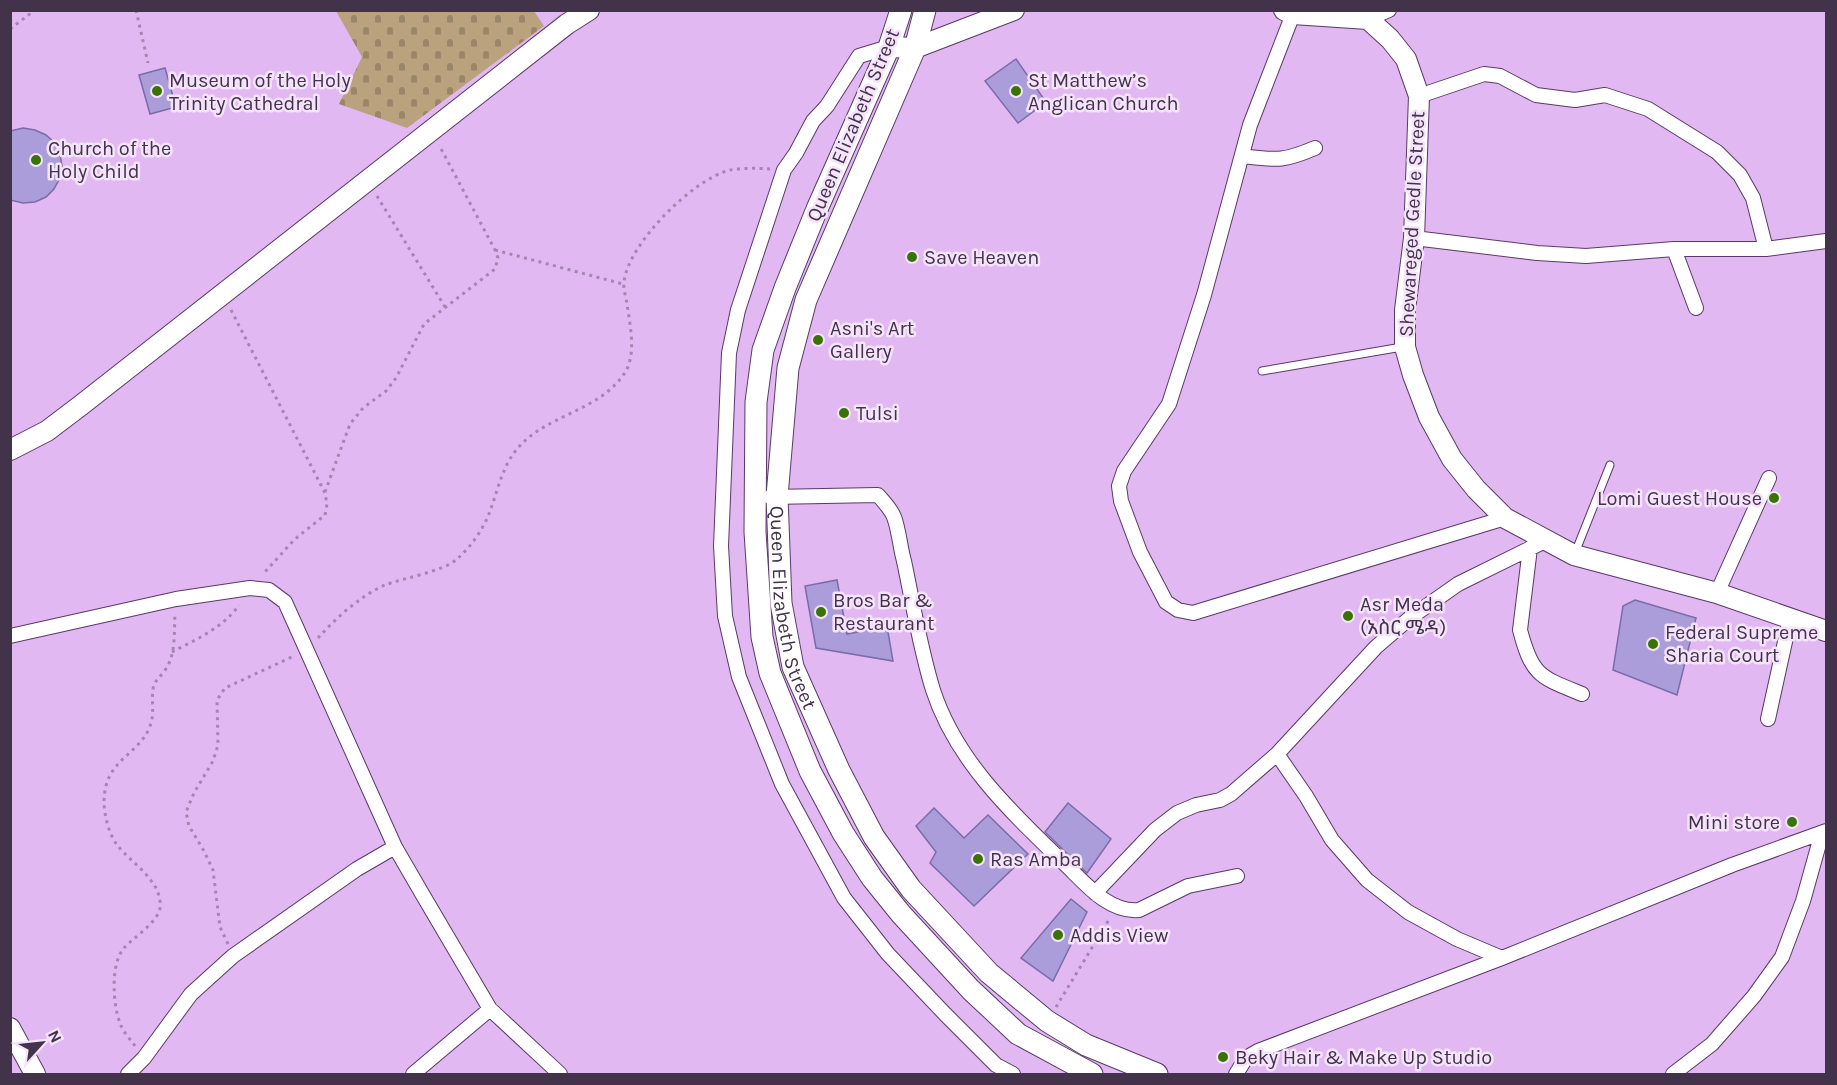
<svg xmlns="http://www.w3.org/2000/svg" width="1837" height="1085" font-family="Karla,'Noto Sans Ethiopic',sans-serif">
	<style>
		.cemetery { fill: url(#cemetery-stones) }
		.building { fill: #ab9cda; stroke: #7b6ca7; stroke-width: 1.5 }
		.lines { fill: none; stroke-linecap: round; stroke-linejoin: round }
		.lane-casing { stroke: #5b386a; stroke-width: 9 }
		.street-casing { stroke: #5b386a; stroke-width: 16 }
		.secondary-casing { stroke: #5b386a; stroke-width: 22 }
		.primary-casing { stroke: #5b386a; stroke-width: 23 }
		.path { stroke: #a585b2; stroke-width: 3; stroke-dasharray: 3 4.5; stroke-linecap: butt }
		.lane { stroke: #fff; stroke-width: 7 }
		.street { stroke: #fff; stroke-width: 14 }
		.secondary { stroke: #fff; stroke-width: 20 }
		.primary { stroke: #fff; stroke-width: 21 }
		.poi-dot { fill: #387304; stroke: #f4e3fb; stroke-width: 2 }
		.labels { text-anchor: middle; dominant-baseline: central; stroke-width: 5; stroke-linejoin: round; paint-order: stroke }
		.poi-label { font-size: 20px; fill: #43334a; stroke: #f4e3fb; text-anchor: start }
		.street-label { font-size: 20px; fill: #43334a; stroke: #f4e3fb }
	</style>
	<defs>
		<pattern id="cemetery-stones" width="16" height="16" patternUnits="userSpaceOnUse" patternTransform="scale(1.5)"><rect width="16" height="16" fill="#bba27e"/><path d="M2 7V4a2 2 0 0 1 4 0v3zM10 15v-3a2 2 0 0 1 4 0v3z" fill="#9a8569"/></pattern>
	</defs>
	<rect width="100%" height="100%" fill="#e1b8f2"/>
	<path class="cemetery" d="M336,11h198l10,15 -137,102 -68,-24 23,-47z"/>
	<path class="building" d="M1016,59l30,43 -28,21 -33,-42z
		M165,68l11,39 -26,7 -11,-39z
		M23,128l12,2 11,5 9,8 5,11 2,12 -2,12 -6,11 -8,8 -11,5 -12,1 -13,-3v-69z
		M837,580l10,54 40,-8 6,35 -77,-13 -11,-62z
		M1635,600l61,18 -19,77 -64,-25 10,-64z
		M1068,803l43,36 -24,34 -42,-41z
		M934,808l30,30 24,-23 40,39 -54,52 -44,-43 6,-11 -20,-26z
		M1071,899l16,13 -34,69 -32,-23z"/>
	<g class="lines">
		<defs>
			<path id="lane" d="M1262,371l140,-24
				M1575,553l35,-88"/>
			<path id="street" d="M1293,14l-43,111 -46,170 -35,109 -45,67 -5,15 2,15 19,51 26,50 12,8 15,3 312,-95
				M1368,19l21,-9
				M889,47l-30,9 -32,50 -14,15 -17,32 -12,17 -46,140 -9,43 -8,193 4,70 14,61 43,107 62,114 44,56 57,60 51,51 17,9
				M1419,96l65,-22 16,2 36,19 39,5 30,-5 43,14 69,43 23,23 13,23 13,51
				M1242,156c35,4 40,6 73,-8
				M1414,238l123,15 49,3 88,-7h92l60,-8
				M1674,249l22,59
				M770,497l108,-2c5,6 13,14 16,22 5,13 6,30 10,44 9,43 16,87 29,129 23,71 79,123 131,173 20,19 44,50 75,47l49,-24 49,-10
				M1530,548l-10,82c12,46 20,47 62,64
				M1717,593l52,-115
				M10,636l166,-37 74,-11 19,2 16,12 110,245 29,50 66,112 70,65
				M1768,719l22,-100
				M1277,754l29,42 26,44 35,40 41,32 49,27 45,19
				M1095,893l60,-63 22,-17 19,-8 24,-5 11,-6 46,-40 99,-107 35,-30 47,-33 87,-43
				M128,1074l16,-16 47,-64 42,-38 124,-87 38,-22
				M413,1074l77,-65
				M1236,1074l10,-16 12,-7 244,-93 230,-93 94,-34
				M1673,1074l39,-30 42,-48 28,-39 21,-56 19,-68"/>
			<path id="secondary" d="M1284,10l9,4 75,5 22,20 16,20 13,37 -5,142 -9,72v37l8,28 16,42 23,42 24,30 29,29 69,37 143,38 109,38
				M889,47l26,1 99,-38
				M10,450l37,-19 33,-25 487,-382 22,-14
				M10,1028l25,46"/>
			<g id="primary">
				<path d="M901,10l-12,37 -72,162 -32,79 -22,62 -7,52 -1,130 7,105 8,36 40,98 33,62 29,45 29,36 70,76 47,44 74,40"/>
				<path id="s1" d="M925,10l-10,38 -109,252 -18,68 -11,128 4,107 12,64 46,103 35,67 37,52 78,84 58,48 39,24 71,29"/>
			</g>
		</defs>
		<use href="#lane" class="lane-casing"/>
		<use href="#street" class="street-casing"/>
		<use href="#secondary" class="secondary-casing"/>
		<use href="#primary" class="primary-casing"/>
		<path class="path" d="M136,10l12,53
			M10,29l25,-19
			M377,196l68,111
			M495,250l128,34
			M231,310l94,183 2,11 -2,11 -30,24 -32,35
			M325,492l25,-68 13,-16 23,-17 10,-13 28,-54 71,-55 3,-11 -3,-8 -56,-105
			M318,638c18,-20 42,-42 67,-53 18,-7 60,-14 72,-26 14,-12 27,-31 33,-48 8,-21 12,-44 27,-62 28,-34 81,-37 107,-75 13,-18 6,-49 3,-70 -1,-7 -4,-15 -3,-22 4,-38 69,-103 106,-112 12,-2 28,-2 40,-1
			M172,652c23,-12 51,-24 67,-47
			M228,944l-8,-17 -7,-57 -9,-19 -15,-25 -3,-14 8,-19 19,-32 5,-16 -1,-45 8,-12 69,-32
			M1056,1007l54,-89
			M135,1046c-5,-7 -12,-14 -15,-23 -7,-18 -10,-59 4,-75 9,-10 34,-26 36,-40 3,-27 -29,-45 -43,-63 -8,-11 -13,-30 -13,-44 1,-43 35,-45 46,-75 5,-12 1,-25 3,-37 1,-9 10,-14 14,-22 9,-15 7,-37 8,-54"/>
		<use href="#lane" class="lane"/>
		<use href="#street" class="street"/>
		<use href="#secondary" class="secondary"/>
		<use href="#primary" class="primary"/>
	</g>
	<g class="poi-dot">
		<circle cx="157" cy="91" r="6"/>
		<circle cx="1016" cy="91" r="6"/>
		<circle cx="36" cy="160" r="6"/>
		<circle cx="912" cy="257" r="6"/>
		<circle cx="818" cy="340" r="6"/>
		<circle cx="844" cy="413" r="6"/>
		<circle cx="1774" cy="498" r="6"/>
		<circle cx="821" cy="612" r="6"/>
		<circle cx="1348" cy="616" r="6"/>
		<circle cx="1653" cy="644" r="6"/>
		<circle cx="1792" cy="822" r="6"/>
		<circle cx="978" cy="859" r="6"/>
		<circle cx="1058" cy="935" r="6"/>
		<circle cx="1223" cy="1057" r="6"/>
	</g>
	<g class="labels">
		<g class="poi-label">
			<text x="169" y="80">Museum of the Holy<tspan x="169" dy="23">Trinity Cathedral</tspan></text>
			<text x="1028" y="80">St Matthew’s<tspan x="1028" dy="23">Anglican Church</tspan></text>
			<text x="48" y="148">Church of the<tspan x="48" dy="23">Holy Child</tspan></text>
			<text x="924" y="257">Save Heaven</text>
			<text x="830" y="328">Asni's Art<tspan x="830" dy="23">Gallery</tspan></text>
			<text x="856" y="413">Tulsi</text>
			<text x="1762" y="498" text-anchor="end">Lomi Guest House</text>
			<text x="833" y="600">Bros Bar &amp;<tspan x="833" dy="23">Restaurant</tspan></text>
			<text x="1360" y="604">Asr Meda<tspan x="1360" dy="23">(አስር ሜዳ)</tspan></text>
			<text x="1665" y="632">Federal Supreme<tspan x="1665" dy="23">Sharia Court</tspan></text>
			<text x="1780" y="822" text-anchor="end">Mini store</text>
			<text x="990" y="859">Ras Amba</text>
			<text x="1070" y="935">Addis View</text>
			<text x="1235" y="1057">Beky Hair &amp; Make Up Studio</text>
		</g>
		<g class="street-label">
			<text transform="translate(853 125) rotate(-67)">Queen Elizabeth Street</text>
			<text transform="translate(1412 224) rotate(-87)">Shewareged Gedle Street</text>
			<text stroke="none"><textPath href="#s1" startOffset="626">Queen Elizabeth Street</textPath></text>
		</g>
	</g>
	<rect width="1837" height="1085" fill="none" stroke="#43334a" stroke-width="24"/>
	<g transform="translate(42 1043) rotate(63)" stroke="#f4e3fb" stroke-width="4.5" paint-order="stroke">
	<path d="M0-4.5L10 22L0 15L-10 22Z" fill="#43334a"/>
	<text y="-9" font-size="16" font-weight="bold" text-anchor="middle" fill="#43334a">N</text>
	</g>
</svg>
